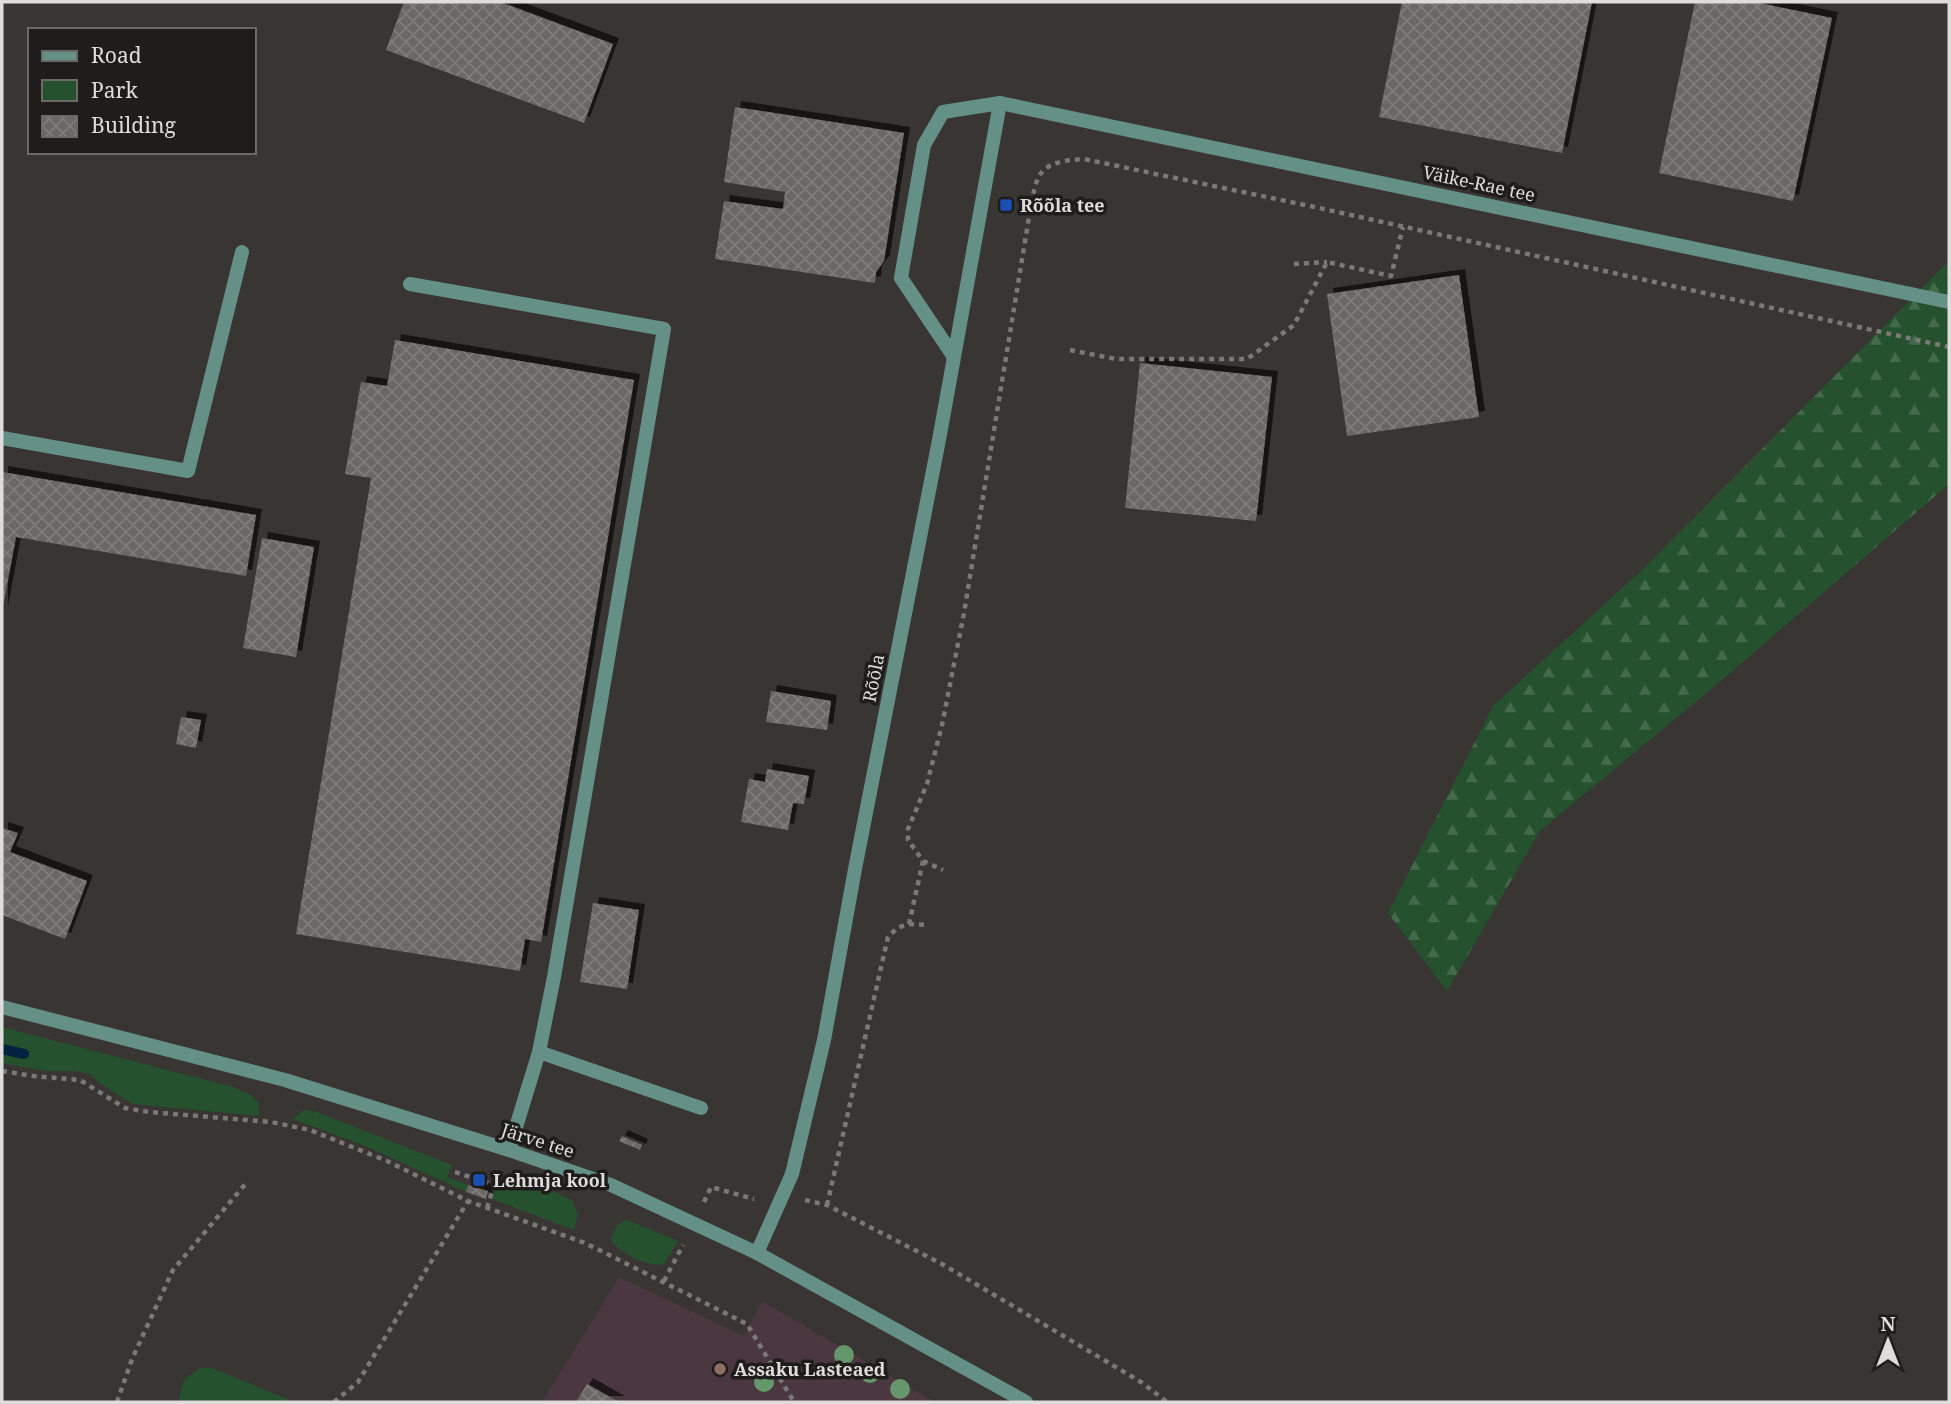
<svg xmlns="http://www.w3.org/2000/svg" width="1951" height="1404" font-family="'Noto Serif',serif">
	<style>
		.education { fill: #4a3740 }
		.green { fill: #25512e }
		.forest { fill: url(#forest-firs) }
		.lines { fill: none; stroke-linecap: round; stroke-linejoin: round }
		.stream { stroke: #02223e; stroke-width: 10 }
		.building { fill: url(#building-cross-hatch); filter: url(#shadow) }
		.path { stroke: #7b7877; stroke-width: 4.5; stroke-dasharray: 5 5; stroke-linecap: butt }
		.service { stroke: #659088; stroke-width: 14 }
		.minor { stroke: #659088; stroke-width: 14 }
		.tertiary { stroke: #659088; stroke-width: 14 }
		.tree { fill: #65966c }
		.transit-dot { fill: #1a4fb4; stroke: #1e1d1c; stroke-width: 2.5 }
		.education-dot { fill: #8d6e63; stroke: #1e1d1c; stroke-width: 2.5 }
		.labels { text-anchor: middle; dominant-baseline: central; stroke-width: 7; stroke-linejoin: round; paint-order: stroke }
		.street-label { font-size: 18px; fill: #dfdddc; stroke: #1e1d1c }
		.poi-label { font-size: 18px; font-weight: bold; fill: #dfdddc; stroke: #1e1d1c; text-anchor: start }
	</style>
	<defs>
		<pattern id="forest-firs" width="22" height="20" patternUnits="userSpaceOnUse" patternTransform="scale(1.75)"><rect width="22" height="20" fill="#25512e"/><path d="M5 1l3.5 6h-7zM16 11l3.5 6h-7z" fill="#446a4c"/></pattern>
		<pattern id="building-cross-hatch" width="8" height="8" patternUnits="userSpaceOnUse" patternTransform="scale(1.75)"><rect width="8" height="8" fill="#6a6865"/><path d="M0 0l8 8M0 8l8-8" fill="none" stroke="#7f7d7a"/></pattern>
		<filter id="shadow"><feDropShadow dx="6" dy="-6" stdDeviation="0" flood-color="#0009"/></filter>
	</defs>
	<rect width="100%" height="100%" fill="#383533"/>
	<path class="education" d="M619,1277l125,59 18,-35 173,101h-393z"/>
	<path class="green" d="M2,1027l231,60 18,8 8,8v13l-126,-12 -34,-21 -9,-9 -16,-3h-29l-43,-8z
		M304,1110l10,1 138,54 -5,12 21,8 -2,7 -101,-46 -72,-27z
		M505,1180l28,10 21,2 18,8 6,14 -4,16 -82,-31 4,-10 5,1z
		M627,1220l51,21 -14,23c-15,4 -45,-11 -53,-24 3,-10 5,-17 16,-20z
		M200,1368h12l83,34h-117l6,-22z"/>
	<path class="forest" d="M1949,261v223l-221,191 -188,156 -93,160 -59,-78 105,-207 149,-136z"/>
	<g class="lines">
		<path class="stream" d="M2,1049l22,5"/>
	</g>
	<path class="building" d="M404,2h96l113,42 -29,79 -198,-73z
		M1402,2h190l-30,151 -183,-36z
		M1695,2h59l78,16 -39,183 -134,-28z
		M735,107l169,26 -20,128 -8,11 -1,11 -160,-24 9,-58 59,8 2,-17 -61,-10z
		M1459,275l20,142 -132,19 -20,-142z
		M395,340l239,40 -93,562 -16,-3 -5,32 -224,-37 75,-456 -26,-4 16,-92 26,4z
		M1140,363l132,14 -16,144 -131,-13z
		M2,472l254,43 -10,61 -230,-39 -14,75z
		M262,538l52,9 -18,110 -53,-9z
		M771,691l60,10 -4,29 -61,-8z
		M181,717l20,3 -5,28 -20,-4z
		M767,769l42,7 -5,28 -11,-1 -5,27 -47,-8 8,-43 16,3z
		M2,828l16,5 -8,19 77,29 -22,58 -63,-24z
		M593,903l46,7 -12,79 -47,-7z
		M622,1136l20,9 -2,5 -21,-9z
		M468,1185l20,6 -2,8 -20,-7z
		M587,1384l32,18h-43z"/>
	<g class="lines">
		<path class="path" d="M1294,264l33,-2
			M1070,350l46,9h131l47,-34 33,-63 64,14 12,-49
			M923,861l20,9
			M909,924l18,1
			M2,1071l31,5 47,4 45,28 24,4 122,10 39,8 77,31 81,40 117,42 162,81 47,78
			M455,1172l39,13 -7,23
			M805,1200l22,5 115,59 199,118 26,20
			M704,1202l7,-15 43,12
			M827,1205l61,-268 9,-9 12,-4 14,-63 -15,-21v-11l19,-45 15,-59 22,-112 65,-396c8,-44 7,-55 55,-58l226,47 639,141
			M664,1281l19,-36
			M117,1402l15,-43 41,-89 74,-88
			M334,1402l24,-20 110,-181"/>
		<path class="service" d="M410,284l254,45 -110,648 -15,75 -30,98
			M2,438l186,33 54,-219
			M539,1052l162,56
			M757,1253l35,-79 32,-134 31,-171 84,-429 61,-337 -57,9 -19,33 -23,133 53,79"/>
		<path class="minor" d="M1000,103l949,199"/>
		<path class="tertiary" d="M2,1007l283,73 224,70 102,35 146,68 269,149"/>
	</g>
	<g class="tree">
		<circle cx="844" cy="1355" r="10"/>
		<circle cx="870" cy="1373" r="10"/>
		<circle cx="764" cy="1382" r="10"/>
		<circle cx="900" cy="1389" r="10"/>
	</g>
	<g class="transit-dot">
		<rect x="999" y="198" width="14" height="14" rx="3.5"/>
		<rect x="472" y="1173" width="14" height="14" rx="3.5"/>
	</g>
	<circle class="education-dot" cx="720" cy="1369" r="7"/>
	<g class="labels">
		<g class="street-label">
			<text transform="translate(1479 183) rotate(12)">Väike-Rae tee</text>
			<text transform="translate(873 678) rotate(-79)">Rõõla</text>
			<text transform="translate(538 1140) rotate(18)">Järve tee</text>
		</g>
		<g class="poi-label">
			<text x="1020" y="205">Rõõla tee</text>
			<text x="493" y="1180">Lehmja kool</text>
			<text x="734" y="1369">Assaku Lasteaed</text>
		</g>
	</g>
	<rect width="1951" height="1404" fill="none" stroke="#dfdddc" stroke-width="7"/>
	<rect x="28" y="28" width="228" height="126" fill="#1e1d1c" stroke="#6b6a69" stroke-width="2"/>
	<rect x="42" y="51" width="35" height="10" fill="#659088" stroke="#6b6a69" stroke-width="2"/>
	<text x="91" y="63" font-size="21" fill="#dfdddc">Road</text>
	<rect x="42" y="80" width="35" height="21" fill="#25512e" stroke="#6b6a69" stroke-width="2"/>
	<text x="91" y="98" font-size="21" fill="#dfdddc">Park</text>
	<rect x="42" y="116" width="35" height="21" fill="url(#building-cross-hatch)" stroke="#6b6a69" stroke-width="2"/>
	<text x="91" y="133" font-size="21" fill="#dfdddc">Building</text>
	<g transform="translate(1888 1341)" stroke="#1e1d1c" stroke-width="5" paint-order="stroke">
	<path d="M0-5L12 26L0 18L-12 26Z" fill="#dfdddc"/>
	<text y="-10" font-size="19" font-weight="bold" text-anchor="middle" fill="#dfdddc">N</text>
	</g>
</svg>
